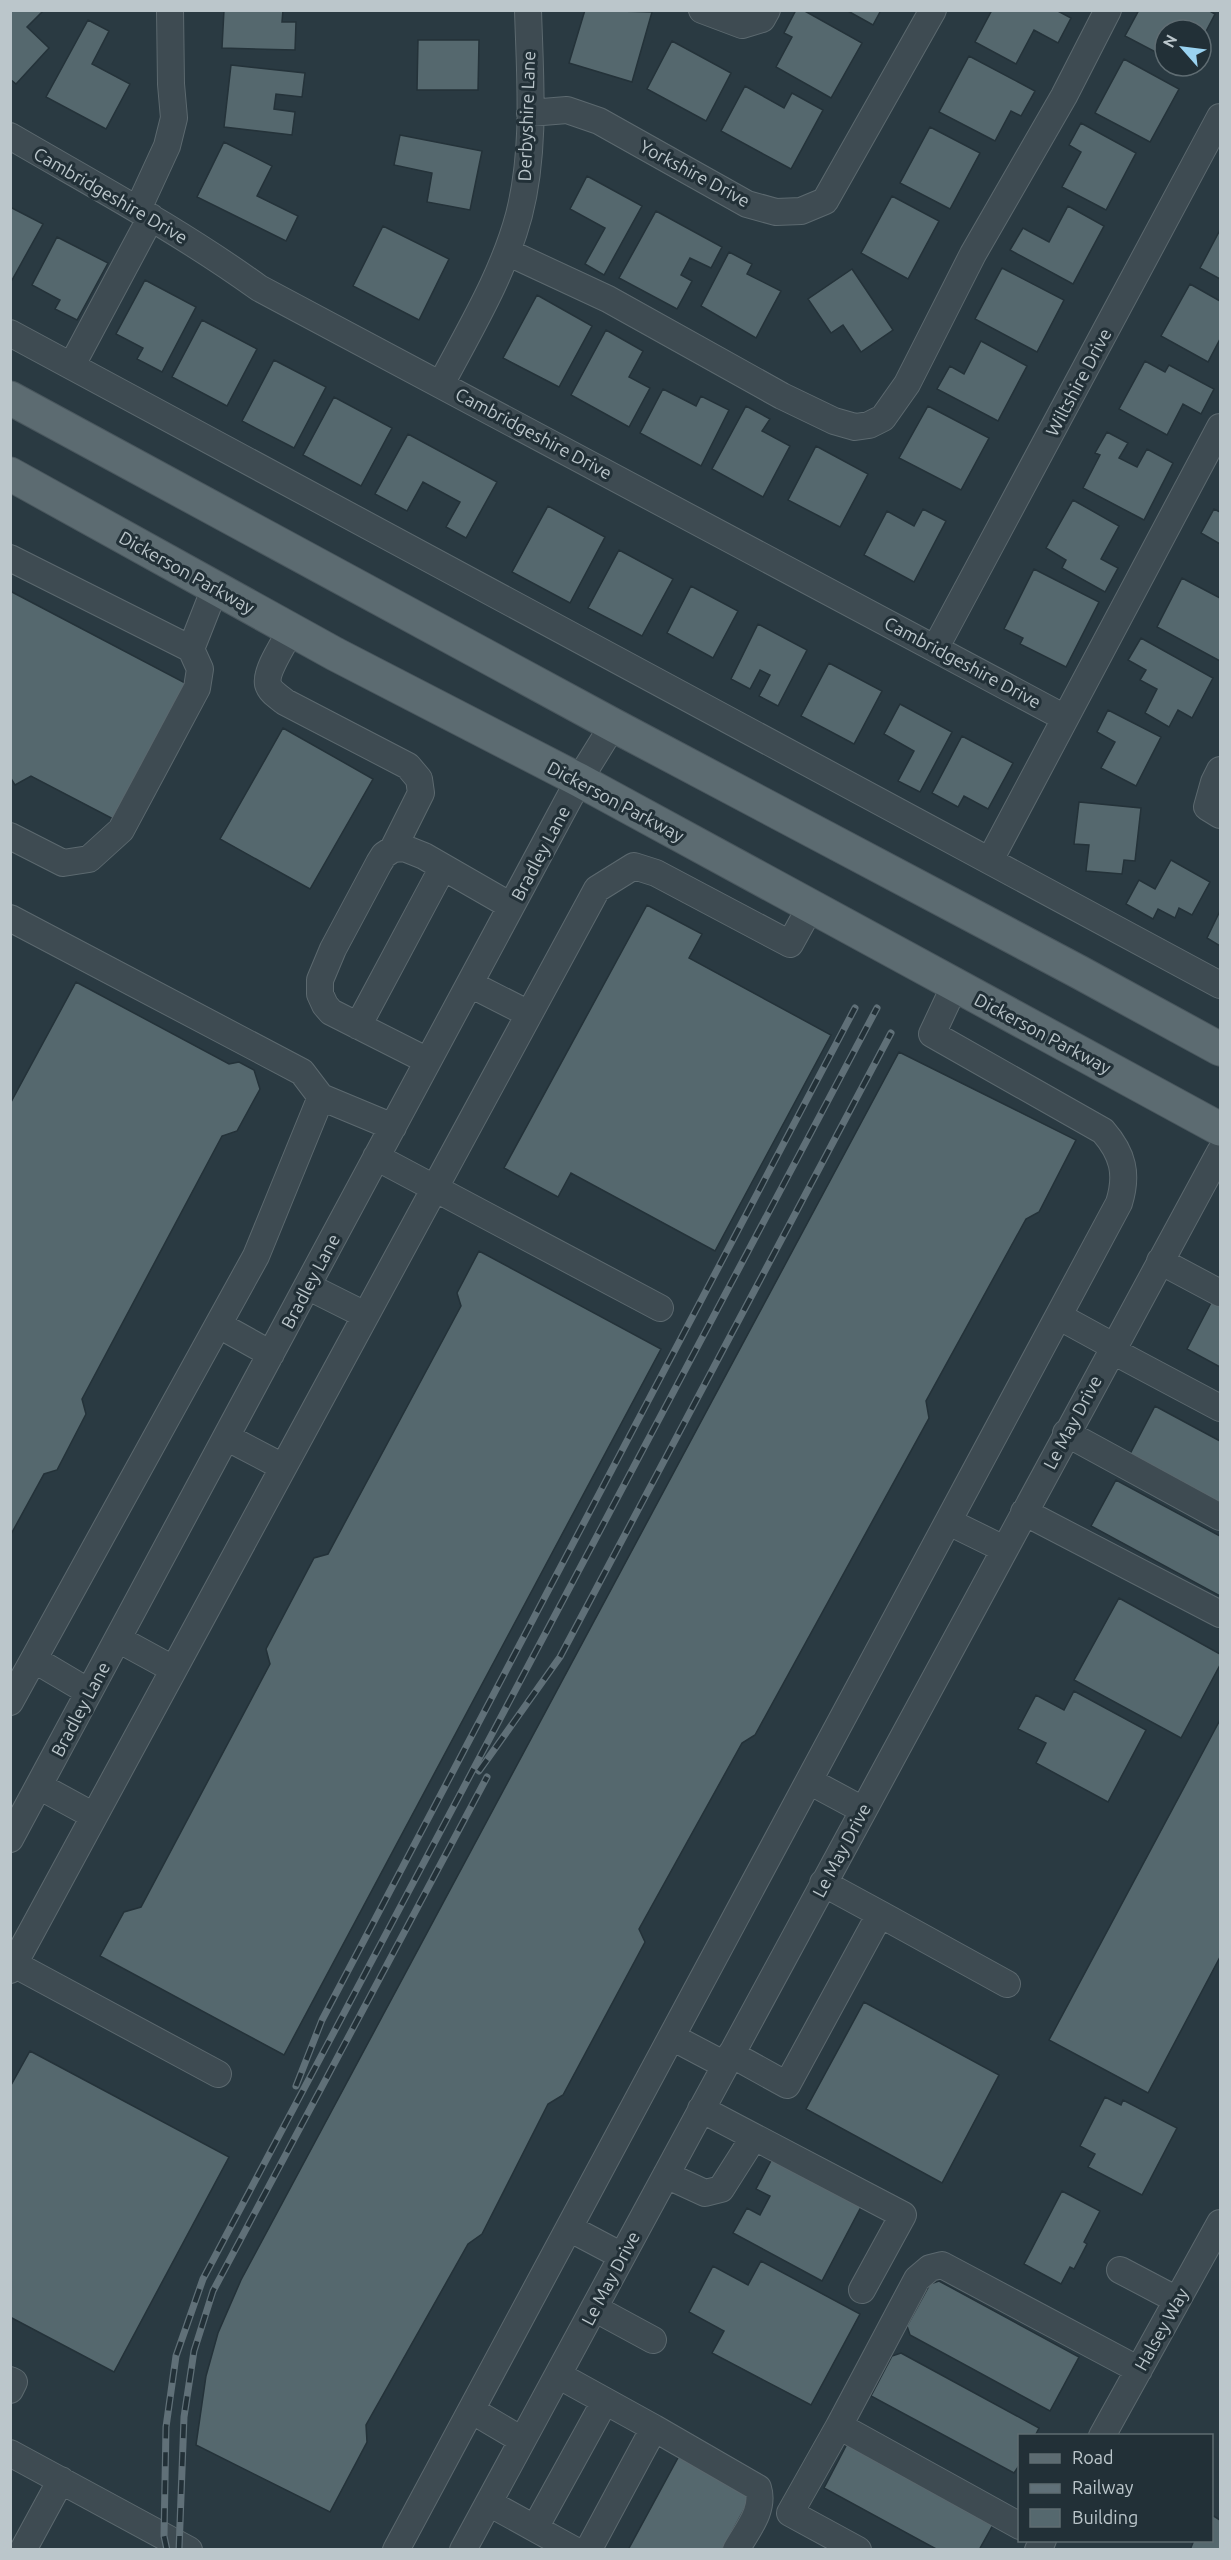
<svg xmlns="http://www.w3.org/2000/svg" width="1231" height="2560" font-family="Ubuntu,sans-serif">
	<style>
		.building { fill: #55686e; stroke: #243239; stroke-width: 1.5 }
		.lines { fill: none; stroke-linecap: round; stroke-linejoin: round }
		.minor-casing { stroke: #5c696f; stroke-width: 28 }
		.major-casing { stroke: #4a575e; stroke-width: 35 }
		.minor { stroke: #3e4b52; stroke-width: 26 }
		.major { stroke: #5c6b71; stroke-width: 33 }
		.rail-casing { stroke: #607078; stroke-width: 7 }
		.rail { stroke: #223037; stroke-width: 4.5; stroke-dasharray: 14; stroke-linecap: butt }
		.labels { text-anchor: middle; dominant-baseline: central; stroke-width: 6; stroke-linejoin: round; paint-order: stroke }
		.street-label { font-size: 18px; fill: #bbc6cb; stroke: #223037 }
	</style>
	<rect width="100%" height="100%" fill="#2a3a42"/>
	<path class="building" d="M10,10h34l-17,17 22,21 -33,36 -6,-5z
		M224,10h59l-1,12h14l-1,28 -73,-2z
		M585,10l67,2 -20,70 -63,-19z
		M796,10h7l59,33 -31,55 -55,-31 16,-30 -8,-4z
		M846,10h35l-8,15z
		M992,10h64l15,8 -13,25 -24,-13 -18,34 -41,-22z
		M1139,10h69l7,4 -14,27v-11h-36v27l-40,-21z
		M88,20l21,11 -17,33 38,20 -24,45 -60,-32z
		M418,40h61l-1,50h-61z
		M672,41l59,32 -25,48 -59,-32z
		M969,56l66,35 -14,25 -10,-5 -16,30 -56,-29z
		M1124,59l55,30 -29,53 -55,-29z
		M231,65l74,8 -3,24 -26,-3 -2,15 21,3 -3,23 -68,-8z
		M745,86l39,22 8,-15 31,17 -32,59 -70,-38z
		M1081,123l55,30 -30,57 -44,-23 19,-35 -12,-7z
		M930,127l50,26 -30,56 -50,-26z
		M400,135l82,16 -12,59 -43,-8 5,-29 -38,-8z
		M224,142l48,24 -15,30 41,20 -12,25 -89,-44z
		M587,176l55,30 -38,69 -19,-11 20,-36 -35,-19z
		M892,196l47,25 -31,58 -47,-26z
		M1068,206l36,20 -31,58 -63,-34 13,-22 26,14z
		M10,207l33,17 -31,56 -2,-1z
		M656,211l66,36 -11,21 -21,-10 -9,17 11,6 -15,28 -58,-31z
		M383,226l66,33 -30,61 -66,-34z
		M1220,230v49l-20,-11z
		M57,237l51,26 -31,57 -22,-11 5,-9 -28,-15z
		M729,252l23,12 -5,10 34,17 -25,47 -55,-32z
		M1002,268l62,32 -27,52 -62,-33z
		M852,269l41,61 -32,22 -18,-27 -12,8 -23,-34z
		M145,280l51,27 -34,65 -25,-13 6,-11 -27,-14z
		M1190,284l30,17v38l-12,23 -47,-26z
		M537,295l55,31 -33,61 -56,-29z
		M202,320l55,29 -30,57 -55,-29z
		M606,330l37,21 -14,26 21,11 -21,39 -58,-32z
		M981,341l46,25 -29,55 -61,-32 13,-23 14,8z
		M274,360l52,27 -32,61 -52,-27z
		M1145,361l20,11 4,-7 45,24 -13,25 -18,-10 -16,31 -48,-26z
		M663,389l33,17 5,-10 28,14 -28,56 -61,-33z
		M334,397l58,31 -31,58 -58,-31z
		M746,406l24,13 -8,12 28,15 -27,51 -51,-28z
		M928,406l61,32 -28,52 -62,-32z
		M1107,432l21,11 -9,15 18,9 10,-18 26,14 -29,57 -61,-32 17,-33 -5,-2z
		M408,434l89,48 -31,56 -20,-11 14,-25 -37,-20 -16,29 -32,-17z
		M816,446l52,28 -28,53 -52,-27z
		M1073,500l46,26 -18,33 17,9 -13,24 -43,-24 4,-8 -20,-12z
		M548,506l57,31 -35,66 -58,-31z
		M923,509l23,12 -32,61 -50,-27 23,-44 27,15z
		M1214,509l6,3v32l-19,-11z
		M619,550l54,29 -31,57 -54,-28z
		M1034,569l65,33 -33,65 -46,-23 3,-6 -19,-9z
		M1182,578l38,20v63l-63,-34z
		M691,586l47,25 -25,47 -46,-25z
		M10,591l179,94 -72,136 -86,-45 -16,9 -5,-8z
		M758,624l49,26 -29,56 -19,-10 11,-21 -10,-5 -10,19 -19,-10z
		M1141,638l72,40 -21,40 -14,-8 -9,17 -24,-14 12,-24 -17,-9 6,-10 -18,-10z
		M829,663l53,28 -28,53 -53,-28z
		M900,704l52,28 -32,60 -22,-11 16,-30 -30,-17z
		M1108,710l53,27 -25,49 -35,-18 14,-26 -18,-10z
		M283,728l90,51 -63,110 -90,-50z
		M962,736l51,27 -25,46 -24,-13 -6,11 -26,-14z
		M1079,802l62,6 -6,53 -11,-1 -2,14 -36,-3 3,-26 -15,-1z
		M1171,860l39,22 -18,33 -13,-7 -4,10 -17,-9 -5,10 -27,-15 13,-24 16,9z
		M647,905l55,29 -13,24 142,77 -116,216 -144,-78 -13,24 -54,-29z
		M1220,911v35l-13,-8z
		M76,982l153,82 10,-2 15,8 6,19 -23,42 -15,5 -140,263 4,15 -29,56 -13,4 -34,62v-432z
		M899,1052l177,88 -37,72 -13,7 -100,182 3,17 -174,317 -13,8 -103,186 6,13 -82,153 -15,9 -66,130 -14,10 -102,181 1,17 -37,70 -134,-67 10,-69 12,-43 23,-53z
		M479,1251l182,98 -377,706 -184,-99 24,-44 17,-5 129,-243 -4,-15 48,-91 14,-4 133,-248 -4,-13z
		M1212,1301l8,5v61l-33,-18z
		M1155,1406l65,35v65l-91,-50z
		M1116,1480l104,56v60l-129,-70z
		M1119,1598l101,56v11l-39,73 -107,-58z
		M1074,1691l72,39 -38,72 -72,-39 10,-20 -28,-14 18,-34 28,15z
		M1220,1720v237l-72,136 -99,-53z
		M864,2002l135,73 -57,108 -136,-74z
		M30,2051l199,106 -115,215 -104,-55v-230z
		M1105,2097l16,8 2,-5 54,28 -35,67 -54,-28 7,-13 -15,-8z
		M773,2157l89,48 -40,76 -89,-48 14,-25 13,7 10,-19 -14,-7z
		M1062,2191l38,20 -16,31 3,2 -13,25 -4,-2 -9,17 -37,-20z
		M761,2261l99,53 -49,91 -99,-52 12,-22 -35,-19 24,-46 35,19z
		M939,2281l140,76 -29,54 -140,-76 -3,-9 23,-42z
		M901,2353l138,75 -4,8h-15v28l-6,9 -143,-77 21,-40z
		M847,2444l147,79 -15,27h-41l-114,-62z
		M679,2456l73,39 -30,55h-94z
		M1212,2515l8,5v30h-30l4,-10h18z"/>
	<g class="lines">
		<defs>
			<path id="minor" d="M702,10l40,15 20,-6 5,-9
				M530,113l37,-3 32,11 148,83 29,8 25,-1 24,-10 108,-191
				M10,136c84,49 170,95 249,152l806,430
				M138,209l29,-63 7,-28 -3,-34 -1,-74
				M507,252l101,47 174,97 52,25 21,6 14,-2 14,-7 24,-34 66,-130 91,-158 44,-86
				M10,333l1210,652
				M72,365l79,-148
				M441,384c29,-55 62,-109 78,-169 17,-66 11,-137 9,-205
				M10,558l181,91
				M291,630c-6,12 -26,41 -23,54 2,8 11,13 17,18l123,64 11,13 2,14 -28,56
				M936,647l284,-530
				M1220,770l-6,12 -7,25 13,8
				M10,836l53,27 26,-4 32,-29 76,-142 3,-19 -9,-20 24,-61
				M990,860l230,-433
				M10,918l292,154 19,25 -65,159 -246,446
				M470,984l59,30
				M358,1026l85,-159
				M428,1061l-97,-49 -6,-7 -5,-11v-14l13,-31 46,-86 5,-8 9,-6 11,-1 20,8 87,50
				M321,1097l72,30
				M376,1157l284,151
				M1160,1261l60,32
				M307,1286l58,29
				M1060,1317l53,29
				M219,1325l52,29
				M1111,1350l109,58
				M1066,1433l154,84
				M226,1437l57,30
				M1024,1512l196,102
				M949,1522l55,27
				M118,1639l55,30
				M35,1660l54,32
				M809,1781l54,29
				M39,1786l55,30
				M10,1839l569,-1059 34,-55
				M823,1883l57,31
				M10,1962l4,2 583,-1075 37,-23 22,7 134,71 21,-38
				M10,1970l4,-6 204,110
				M672,2037l53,28
				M731,2054l56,31 93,-171 127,70
				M701,2109l202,106 -41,75
				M666,2175l39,18 16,-4 33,-52
				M569,2228l53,28
				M1120,2270l57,30
				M594,2308l59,32
				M558,2375l96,53 -63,117 -5,5
				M10,2380l4,2 -4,8
				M471,2410l51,30
				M839,2426l78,-147 13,-11 12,-3 197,105
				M654,2428l104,60c7,22 -11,42 -22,62
				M1102,2436l118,-213
				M10,2453l179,97
				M489,2503l85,47
				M535,2528l70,-127
				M23,2550l38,-70
				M396,2550l723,-1347c9,-29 4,-49 -16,-72l-171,-97 23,-49
				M463,2550l757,-1398
				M858,2550l-68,-37 49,-87 181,100
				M1038,2550l5,-10"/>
			<path id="major" d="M10,398l603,327 466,247 141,77
				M10,474l325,180 244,126 641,349"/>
		</defs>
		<use href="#minor" class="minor-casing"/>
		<use href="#major" class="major-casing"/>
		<use href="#minor" class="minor"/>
		<use href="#major" class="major"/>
		<defs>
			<path id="rail" d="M479,1771l81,-114 331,-624
				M296,2086l26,-66 533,-1012
				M167,2550l-3,-14 2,-109 10,-71 27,-77 674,-1271
				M179,2550l5,-133 10,-66 19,-60 274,-514"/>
		</defs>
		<use href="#rail" class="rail-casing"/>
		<use href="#rail" class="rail"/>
	</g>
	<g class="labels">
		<g class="street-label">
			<text transform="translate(526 116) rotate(-88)">Derbyshire Lane</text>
			<text transform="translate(695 173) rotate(28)">Yorkshire Drive</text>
			<text transform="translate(111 195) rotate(30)">Cambridgeshire Drive</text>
			<text transform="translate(1078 382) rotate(-62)">Wiltshire Drive</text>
			<text transform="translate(534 433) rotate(28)">Cambridgeshire Drive</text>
			<text transform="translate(187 572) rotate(29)">Dickerson Parkway</text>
			<text transform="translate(963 662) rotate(28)">Cambridgeshire Drive</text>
			<text transform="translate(616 801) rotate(28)">Dickerson Parkway</text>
			<text transform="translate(540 853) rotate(-62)">Bradley Lane</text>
			<text transform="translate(1043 1033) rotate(28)">Dickerson Parkway</text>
			<text transform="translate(310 1281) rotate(-62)">Bradley Lane</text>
			<text transform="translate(1072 1422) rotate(-62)">Le May Drive</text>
			<text transform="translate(80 1709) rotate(-62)">Bradley Lane</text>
			<text transform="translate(841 1850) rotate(-62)">Le May Drive</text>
			<text transform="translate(610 2278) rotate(-62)">Le May Drive</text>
			<text transform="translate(1161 2329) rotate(-61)">Halsey Way</text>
		</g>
	</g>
	<rect width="1231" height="2560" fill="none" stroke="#bbc6cb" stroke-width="24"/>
	<rect x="1018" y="2434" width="195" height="108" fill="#223037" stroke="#5f6c72" stroke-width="1.5"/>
	<rect x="1030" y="2454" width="30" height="9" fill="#5c6b71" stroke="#5f6c72" stroke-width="1.5"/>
	<text x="1072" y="2464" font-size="18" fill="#bbc6cb">Road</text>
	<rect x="1030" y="2484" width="30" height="9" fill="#607078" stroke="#5f6c72" stroke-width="1.5"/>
	<text x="1072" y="2494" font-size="18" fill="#bbc6cb">Railway</text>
	<rect x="1030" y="2509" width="30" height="18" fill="#55686e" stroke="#5f6c72" stroke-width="1.5"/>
	<text x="1072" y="2524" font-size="18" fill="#bbc6cb">Building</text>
	<g transform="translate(1183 48) rotate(298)"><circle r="28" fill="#223037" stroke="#5f6c72" stroke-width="1.5"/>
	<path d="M0-4.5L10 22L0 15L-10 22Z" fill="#9ad3f1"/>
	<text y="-9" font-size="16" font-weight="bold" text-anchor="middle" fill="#bbc6cb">N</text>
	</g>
</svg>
